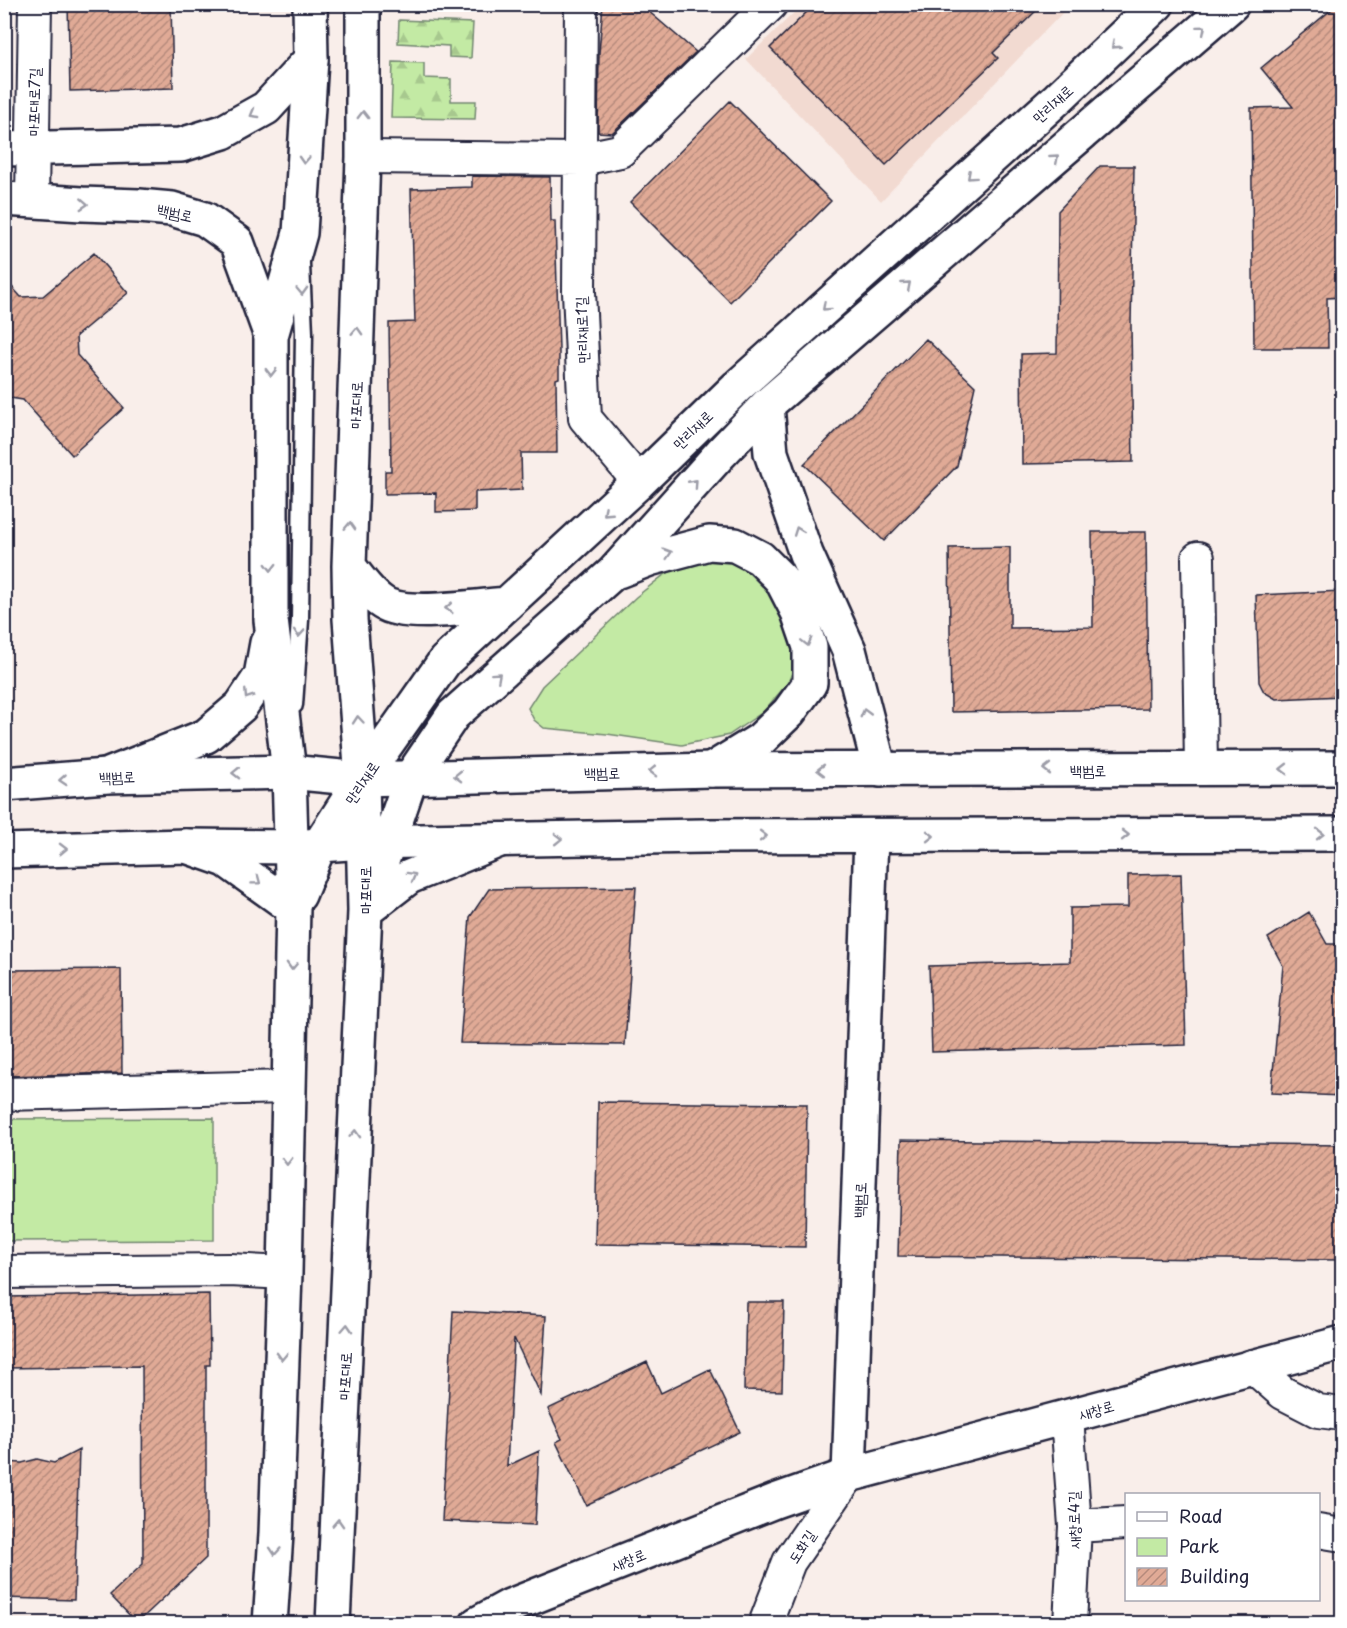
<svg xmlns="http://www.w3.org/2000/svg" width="1347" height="1628" font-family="'Playpen Sans','Poor Story',sans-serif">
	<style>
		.built { fill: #f2dad1 }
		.green { fill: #c3eaa4; stroke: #728670; stroke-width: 1.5 }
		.forest { fill: url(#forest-firs); stroke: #728670; stroke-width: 1.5 }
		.building { fill: url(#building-hatch); stroke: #22223b; stroke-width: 1.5 }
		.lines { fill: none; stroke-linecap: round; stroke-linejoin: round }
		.service-casing { stroke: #22223b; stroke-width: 21 }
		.minor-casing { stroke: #22223b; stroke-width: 36 }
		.tertiary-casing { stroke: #22223b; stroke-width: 38 }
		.secondary-casing { stroke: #22223b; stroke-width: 38 }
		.primary-casing { stroke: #22223b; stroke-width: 38 }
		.service { stroke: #fff; stroke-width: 16 }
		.minor { stroke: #fff; stroke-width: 32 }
		.tertiary { stroke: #fff; stroke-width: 33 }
		.secondary { stroke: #fff; stroke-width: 33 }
		.primary { stroke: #fff; stroke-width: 33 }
		.oneway { stroke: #9c9ca7 }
		.labels { text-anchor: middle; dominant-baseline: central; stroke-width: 4.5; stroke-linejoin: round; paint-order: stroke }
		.street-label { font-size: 15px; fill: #22223b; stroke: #fff }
	</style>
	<defs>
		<pattern id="forest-firs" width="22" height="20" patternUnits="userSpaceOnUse" patternTransform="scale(1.5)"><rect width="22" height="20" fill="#c3eaa4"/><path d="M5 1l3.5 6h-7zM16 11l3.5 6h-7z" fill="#a7c88e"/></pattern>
		<pattern id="building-hatch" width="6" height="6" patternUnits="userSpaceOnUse" patternTransform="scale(1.5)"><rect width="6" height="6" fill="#e0aa96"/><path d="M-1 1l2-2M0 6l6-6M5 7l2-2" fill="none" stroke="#b58a7c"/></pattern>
	</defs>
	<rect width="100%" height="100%" fill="#f9eeea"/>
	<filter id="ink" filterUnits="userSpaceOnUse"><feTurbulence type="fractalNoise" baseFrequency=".0167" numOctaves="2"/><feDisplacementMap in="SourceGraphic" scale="12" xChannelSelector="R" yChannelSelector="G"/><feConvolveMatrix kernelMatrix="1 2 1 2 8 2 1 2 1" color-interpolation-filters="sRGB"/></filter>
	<g filter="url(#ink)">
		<path class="built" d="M802,5h268l-189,196 -135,-142z"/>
		<path class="green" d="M725,553l49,31 25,70 -11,29 -25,29 -34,23 -47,10 -75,-11 -63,-6 -10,-8 -6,-12 14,-22 94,-89 28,-22 31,-17z
			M214,1118v122l-209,1v-122z"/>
		<path class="forest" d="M399,20l74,3 -2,35 -22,-1v-11l-51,-3z
			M393,62l31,1v15l27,1v22h25l-1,18 -84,-1z"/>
		<path class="building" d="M68,4h103l2,84 -103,3z
			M603,4h37l56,48 -84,81 -14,-1 1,-79z
			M815,4h228l-50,49 5,5 -112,107 -116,-117z
			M1338,4h4v293l-15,1 1,50h-74l-3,-240 42,-1 -32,-39z
			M730,101l101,100 -101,101 -100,-100z
			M1100,166h34l-3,159 2,137 -111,2 -1,-110 36,-1 1,-142z
			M472,176l78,1 1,44h4l4,129v28l-3,1 1,74h-36l1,37 -47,2v19l-39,1v-19l-51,1v-23h6l-2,-148 26,-1 -4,-133 61,-2z
			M94,253l34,40 -52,43 1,19 47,53 -52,47 -49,-55 -19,-3v-119l17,19 22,-1z
			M926,339l49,47 -18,80 -73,75 -80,-77z
			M1092,532h54l2,177 -197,3 -2,-164 61,-1v81l83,-1z
			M1342,591v105l-66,3 -12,-7 -5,-10 -3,-87z
			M1181,874l5,171 -254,7 -3,-86 141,-4v-54l58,-1v-32z
			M636,887l-11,158 -165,-2 10,-126 19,-28z
			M1309,912l18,32h15v152l-71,-3 12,-127 -15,-28z
			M121,969l1,104 -118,3v-106z
			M598,1102l209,2 -2,143 -210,-3z
			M901,1140l441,5v115l-444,-4z
			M209,1294l1,71h-4v193l-69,65 -27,-28 33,-31 -1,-198 -138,2v-71z
			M746,1302h38l-2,89 -38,-1z
			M453,1311l93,5 -5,79 -27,-57 -7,128 32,-15 -4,74 -93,-4z
			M647,1362l14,31 49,-24 30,63 -154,73 -30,-63 6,-3 -14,-30z
			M79,1450l-5,150 -70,-2v-136l18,1 15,-4 17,4z"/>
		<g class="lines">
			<defs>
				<path id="service" d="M294,705l6,-85 4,-287 -3,-69"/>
				<path id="minor" d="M581,4l-2,288 6,126 54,64
					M363,157l218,2 39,-8 151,-147
					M32,200l3,-196
					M1198,558l3,211
					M4,1094l284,-7
					M4,1272l226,-2 55,3
					M1252,1366l31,27 35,18 24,3
					M1067,1417l8,109 -5,98
					M1075,1526l51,-3
					M1318,1531l24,4
					M765,1624l24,-62 60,-87"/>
				<path id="tertiary" d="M4,149l177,-4 42,-13 43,-24 45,-49
					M4,199l78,5 57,2 33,3 33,10 32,23 34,94
					M849,1475l22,-639"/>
				<path id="secondary" d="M4,784l102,-8 183,-4 73,7 349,-9 631,-2
					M4,851l182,-5 106,1 72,-5 340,-6 638,-2
					M477,1624l33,-18 265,-105 74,-26 493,-132"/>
				<path id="primary" d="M767,405l4,48 35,101 43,96 31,120
					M349,566c10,13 20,28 34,37 23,15 96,3 124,1
					M618,571l31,-12 60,-16 26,2 25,13 21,21 17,33 12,35v36l-21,29 -29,28 -49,30
					M106,776l100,-40 35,-30 20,-30 6,-33
					M186,846l40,14 67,48
					M372,890l39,-113 42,-62 160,-142 108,-120 46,-48 465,-401
					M299,895l21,-51 42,-65 83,-118 194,-179 99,-96 320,-288 99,-94
					M365,911l44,-34 91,-37
					M270,1624l6,-90 9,-261 8,-365 -4,-136 -18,-152v-284l29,-103 11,-174 -1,-55
					M333,1624l32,-713 -3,-132 -12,-160 -1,-53 14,-409v-153"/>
			</defs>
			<use href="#service" class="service-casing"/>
			<use href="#minor" class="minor-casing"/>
			<use href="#tertiary" class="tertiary-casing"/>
			<use href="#secondary" class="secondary-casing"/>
			<use href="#primary" class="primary-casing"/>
			<use href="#service" class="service"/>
			<use href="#minor" class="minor"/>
			<use href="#tertiary" class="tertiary"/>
			<use href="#secondary" class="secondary"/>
			<use href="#primary" class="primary"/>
		</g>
		<defs><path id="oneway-chevron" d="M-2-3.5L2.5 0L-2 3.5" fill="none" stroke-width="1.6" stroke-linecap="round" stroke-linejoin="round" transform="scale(1.5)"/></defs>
		<g class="oneway">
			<use href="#oneway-chevron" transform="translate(1202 29) rotate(-40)"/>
			<use href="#oneway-chevron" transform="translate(1115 45) rotate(137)"/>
			<use href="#oneway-chevron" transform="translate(254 114) rotate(150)"/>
			<use href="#oneway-chevron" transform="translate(363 115) rotate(-90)"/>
			<use href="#oneway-chevron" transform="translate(1055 158) rotate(-41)"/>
			<use href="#oneway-chevron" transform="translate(304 160) rotate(93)"/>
			<use href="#oneway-chevron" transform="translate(971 176) rotate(138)"/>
			<use href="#oneway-chevron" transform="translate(84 204) rotate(3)"/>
			<use href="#oneway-chevron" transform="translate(907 285) rotate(-41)"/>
			<use href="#oneway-chevron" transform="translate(302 291) rotate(88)"/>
			<use href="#oneway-chevron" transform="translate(826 307) rotate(138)"/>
			<use href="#oneway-chevron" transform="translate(357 331) rotate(-88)"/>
			<use href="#oneway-chevron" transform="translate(271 372) rotate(90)"/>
			<use href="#oneway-chevron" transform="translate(694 483) rotate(-48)"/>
			<use href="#oneway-chevron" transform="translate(607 512) rotate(137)"/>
			<use href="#oneway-chevron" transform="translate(350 526) rotate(-88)"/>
			<use href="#oneway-chevron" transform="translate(798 531) rotate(-110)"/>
			<use href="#oneway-chevron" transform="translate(668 553) rotate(-17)"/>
			<use href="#oneway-chevron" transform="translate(271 567) rotate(90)"/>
			<use href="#oneway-chevron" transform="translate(449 608) rotate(176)"/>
			<use href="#oneway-chevron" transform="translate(299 633) rotate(94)"/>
			<use href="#oneway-chevron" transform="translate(807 642) rotate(76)"/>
			<use href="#oneway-chevron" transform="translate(497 676) rotate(-42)"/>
			<use href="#oneway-chevron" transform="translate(248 695) rotate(123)"/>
			<use href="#oneway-chevron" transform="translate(865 713) rotate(-105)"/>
			<use href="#oneway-chevron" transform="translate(358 720) rotate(-95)"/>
			<use href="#oneway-chevron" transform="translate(1047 769) rotate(180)"/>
			<use href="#oneway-chevron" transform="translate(1284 769) rotate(180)"/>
			<use href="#oneway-chevron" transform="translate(821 770) rotate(-180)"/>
			<use href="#oneway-chevron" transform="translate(653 771) rotate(179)"/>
			<use href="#oneway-chevron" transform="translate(236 773) rotate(179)"/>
			<use href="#oneway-chevron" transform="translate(458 776) rotate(179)"/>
			<use href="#oneway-chevron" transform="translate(63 780) rotate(176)"/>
			<use href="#oneway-chevron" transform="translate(1320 834)"/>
			<use href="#oneway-chevron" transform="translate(1125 835)"/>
			<use href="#oneway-chevron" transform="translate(763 836)"/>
			<use href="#oneway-chevron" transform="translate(930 836)"/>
			<use href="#oneway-chevron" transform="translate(558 839) rotate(-1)"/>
			<use href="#oneway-chevron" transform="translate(63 849) rotate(-1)"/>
			<use href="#oneway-chevron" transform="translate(412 876) rotate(-29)"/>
			<use href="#oneway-chevron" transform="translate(257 881) rotate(37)"/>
			<use href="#oneway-chevron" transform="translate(292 966) rotate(92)"/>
			<use href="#oneway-chevron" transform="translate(355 1134) rotate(-87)"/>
			<use href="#oneway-chevron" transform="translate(287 1161) rotate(91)"/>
			<use href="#oneway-chevron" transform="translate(347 1328) rotate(-87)"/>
			<use href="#oneway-chevron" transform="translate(282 1356) rotate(92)"/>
			<use href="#oneway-chevron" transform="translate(338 1523) rotate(-87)"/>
			<use href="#oneway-chevron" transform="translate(275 1551) rotate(94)"/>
		</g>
	</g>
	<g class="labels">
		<g class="street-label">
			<text transform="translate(33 102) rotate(-89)">마포대로7길</text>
			<text transform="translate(1052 103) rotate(-42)">만리재로</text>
			<text transform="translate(175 212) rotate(12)">백범로</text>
			<text transform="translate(581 330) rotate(-92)">만리재로1길</text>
			<text transform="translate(355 405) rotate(-88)">마포대로</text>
			<text transform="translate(692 429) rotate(-44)">만리재로</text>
			<text x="1088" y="769">백범로</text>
			<text transform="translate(602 772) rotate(-1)">백범로</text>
			<text transform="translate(117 776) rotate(-2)">백범로</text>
			<text transform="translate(361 782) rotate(-56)">만리재로</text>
			<text transform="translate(364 890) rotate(-90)">마포대로</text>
			<text transform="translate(859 1200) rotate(-88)">백범로</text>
			<text transform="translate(344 1376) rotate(-87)">마포대로</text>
			<text transform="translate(1096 1409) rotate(-16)">새창로</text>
			<text transform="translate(1073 1520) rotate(-91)">새창로4길</text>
			<text transform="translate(801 1546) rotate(-57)">도화길</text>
			<text transform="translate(628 1559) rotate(-22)">새창로</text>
		</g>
	</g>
	<rect width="1347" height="1628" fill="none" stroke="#fff" stroke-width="24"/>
	<rect x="12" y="12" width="1323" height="1604" fill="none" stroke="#22223b" stroke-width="2" filter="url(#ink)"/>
	<rect x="1125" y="1493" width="195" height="108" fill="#ffffff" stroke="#a7a7b1" stroke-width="1.5"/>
	<rect x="1137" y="1512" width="30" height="9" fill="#ffffff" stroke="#a7a7b1" stroke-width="1.5"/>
	<text x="1179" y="1523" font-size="18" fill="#22223b">Road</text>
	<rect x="1137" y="1538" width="30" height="18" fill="#c3eaa4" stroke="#a7a7b1" stroke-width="1.5"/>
	<text x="1179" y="1553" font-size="18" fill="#22223b">Park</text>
	<rect x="1137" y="1568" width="30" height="18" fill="url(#building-hatch)" stroke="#a7a7b1" stroke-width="1.5"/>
	<text x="1179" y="1583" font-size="18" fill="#22223b">Building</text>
</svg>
